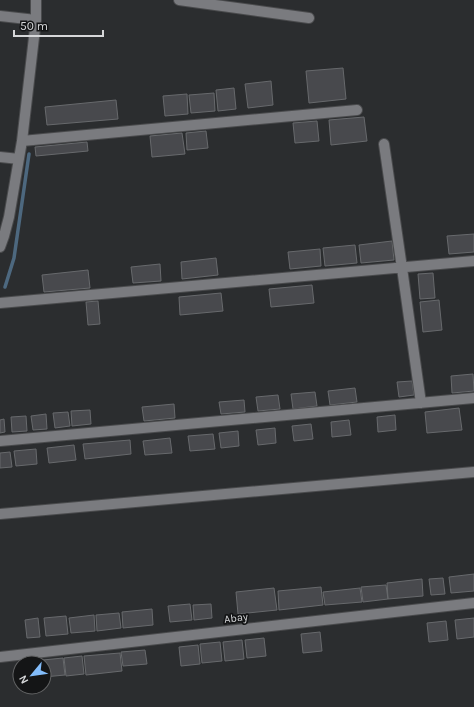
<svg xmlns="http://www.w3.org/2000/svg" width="474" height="707" font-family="Karla,sans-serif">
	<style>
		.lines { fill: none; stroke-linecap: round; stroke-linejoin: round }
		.stream { stroke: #4d687f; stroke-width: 3.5 }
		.building { fill: #48494d; stroke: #67696c }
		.street-casing { stroke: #4a4b4d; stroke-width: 12 }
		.street { stroke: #7a7b7f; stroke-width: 10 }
		.labels { text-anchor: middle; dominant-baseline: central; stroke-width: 3.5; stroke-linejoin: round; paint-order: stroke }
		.street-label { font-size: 11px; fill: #d6d7d9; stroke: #141516 }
	</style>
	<rect width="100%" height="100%" fill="#2b2d2f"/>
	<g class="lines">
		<path class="stream" d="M5,287l9,-29 15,-104"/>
	</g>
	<path class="building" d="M343,68l3,31 -37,4 -3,-32z
		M271,81l2,24 -25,3 -3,-24z
		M234,88l2,21 -18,2 -2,-21z
		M214,93l1,18 -24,2 -2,-18z
		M187,94l1,20 -23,2 -2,-20z
		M116,100l2,19 -71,6 -2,-18z
		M364,117l3,24 -36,4 -2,-25z
		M317,121l2,20 -24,2 -2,-20z
		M206,131l2,17 -21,2 -1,-17z
		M182,133l3,21 -33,3 -2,-21z
		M87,142l1,9 -52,5 -1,-9z
		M474,234v18l-25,2 -2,-18z
		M392,241l2,19 -33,3 -2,-18z
		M355,245l2,18 -32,3 -2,-18z
		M320,249l1,17 -31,3 -2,-17z
		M216,258l2,17 -36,4 -1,-17z
		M160,264l1,17 -28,2 -2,-16z
		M88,270l2,18 -46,4 -2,-17z
		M433,273l2,25 -15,1 -2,-25z
		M312,285l2,18 -43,4 -2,-18z
		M221,293l2,18 -43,4 -1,-18z
		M439,300l3,30 -19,2 -3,-30z
		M98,301l2,23 -12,1 -2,-23z
		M473,374l1,17 -22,2 -1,-17z
		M412,381l2,14 -15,2 -2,-15z
		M355,388l2,14 -27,3 -2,-14z
		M315,392l2,14 -24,3 -2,-15z
		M278,395l2,14 -22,2 -2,-14z
		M244,400l1,12 -24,2 -2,-12z
		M174,404l1,14 -31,3 -2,-14z
		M459,408l3,22 -35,3 -2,-21z
		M90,410l1,14 -19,2 -1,-15z
		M68,412l2,14 -15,2 -2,-15z
		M46,414l1,15 -14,1 -2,-14z
		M395,415l1,15 -18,2 -1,-15z
		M26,416l1,15 -15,1 -1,-15z
		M4,419l1,13 -5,1v-13z
		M349,420l2,15 -19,2 -1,-15z
		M311,424l2,15 -19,2 -2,-15z
		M275,428l1,15 -18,2 -2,-15z
		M238,431l1,15 -18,2 -2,-15z
		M213,434l2,15 -25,2 -2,-15z
		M170,438l2,15 -27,2 -2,-14z
		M130,440l1,14 -46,5 -2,-15z
		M74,445l2,15 -27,3 -2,-15z
		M36,449l1,15 -21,2 -2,-15z
		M10,452l2,15 -12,1v-15z
		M474,574v17l-23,2 -2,-16z
		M443,578l2,16 -14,1 -2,-16z
		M422,579l1,17 -35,3 -1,-16z
		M386,585l2,14 -25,3 -2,-15z
		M321,587l2,18 -44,5 -1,-19z
		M274,588l3,22 -39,4 -2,-22z
		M360,588l2,14 -37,3 -2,-13z
		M190,604l2,16 -22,2 -2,-16z
		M211,604l1,14 -18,2 -1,-15z
		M152,609l1,16 -30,3 -1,-16z
		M119,613l2,15 -24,3 -1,-16z
		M94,615l1,16 -24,2 -2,-15z
		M66,616l2,18 -22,2 -2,-18z
		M38,618l2,19 -13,1 -2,-18z
		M474,618v19l-17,2 -2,-19z
		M446,621l2,19 -19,2 -2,-19z
		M320,632l2,19 -19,2 -2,-19z
		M264,638l2,18 -19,2 -2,-18z
		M242,640l2,19 -19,2 -2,-19z
		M220,642l2,19 -20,2 -2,-19z
		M198,645l2,19 -19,2 -2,-19z
		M145,650l2,14 -24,2 -2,-14z
		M120,653l2,18 -36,4 -2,-19z
		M82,656l2,18 -18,2 -2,-18z
		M63,658l2,17 -21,2v-14h-1v-3z"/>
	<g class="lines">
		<defs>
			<path id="street" d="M179,0l130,18
				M0,16l36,4
				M22,141l335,-31
				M384,144l18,124 19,135
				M0,157l19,2
				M0,247l4,-11 5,-19 13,-76 14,-121v-20
				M0,303l474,-42
				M0,441l474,-43
				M0,514l474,-42
				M0,657l474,-54"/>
		</defs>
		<use href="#street" class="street-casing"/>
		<use href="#street" class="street"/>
	</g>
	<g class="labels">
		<g class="street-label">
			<text transform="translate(236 618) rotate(-7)">Abay</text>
		</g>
	</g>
	<g transform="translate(32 675) rotate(241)"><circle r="19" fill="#141516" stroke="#626364"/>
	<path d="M0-3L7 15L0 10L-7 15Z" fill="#82bcfa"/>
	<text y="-6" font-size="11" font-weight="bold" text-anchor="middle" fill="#d6d7d9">N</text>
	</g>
	<path d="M14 30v6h89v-6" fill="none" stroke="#d6d7d9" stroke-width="2"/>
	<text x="20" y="30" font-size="12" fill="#d6d7d9" stroke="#141516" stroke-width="3" paint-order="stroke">50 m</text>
</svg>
